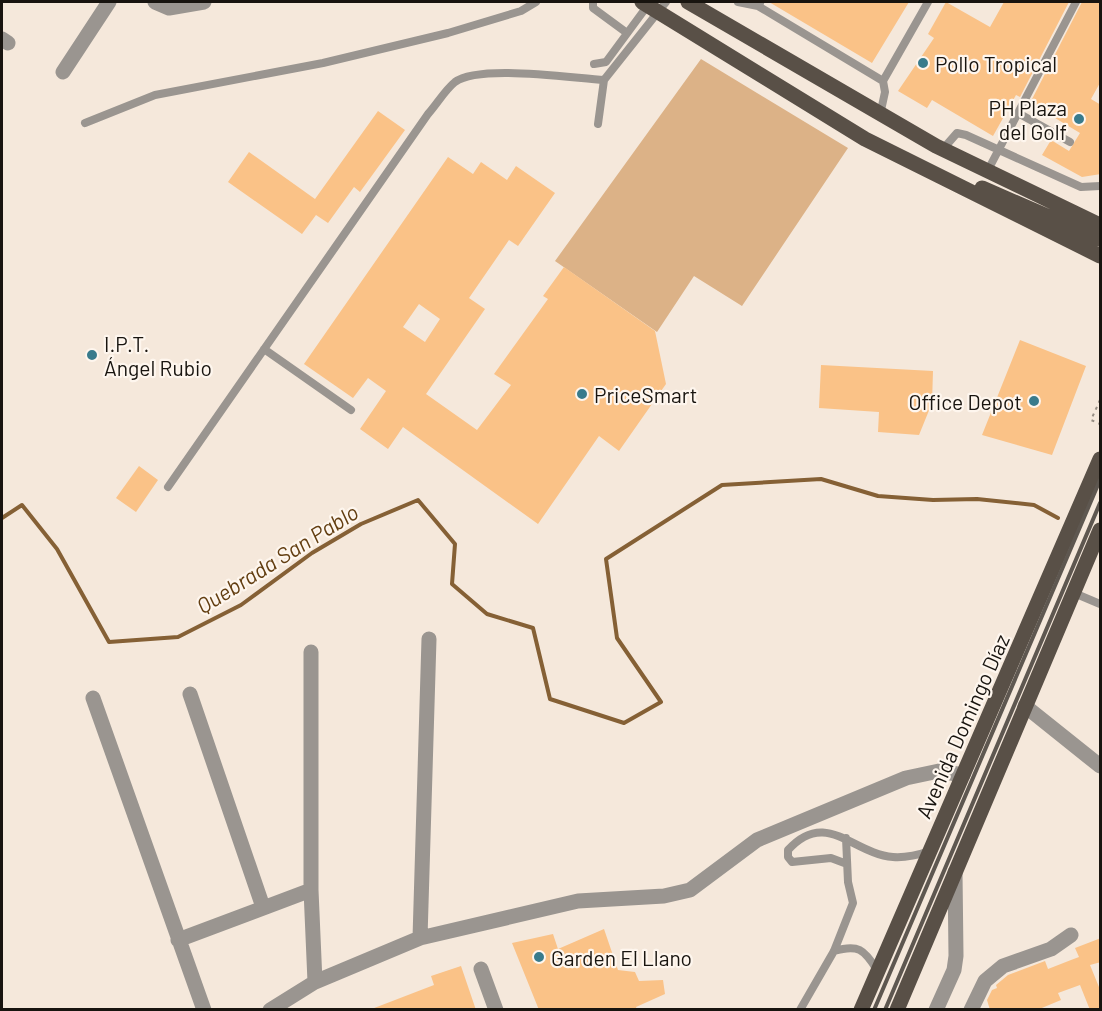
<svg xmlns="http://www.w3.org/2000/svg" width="1102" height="1011" font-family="Barlow,sans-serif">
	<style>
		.green { fill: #dcb287 }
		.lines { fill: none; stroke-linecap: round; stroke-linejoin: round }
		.stream { stroke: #856035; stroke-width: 4 }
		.building { fill: #fac287; fill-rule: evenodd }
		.path { stroke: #968d83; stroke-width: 2; stroke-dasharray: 3 4.5; stroke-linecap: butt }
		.service { stroke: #9a9590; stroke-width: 8 }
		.minor { stroke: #9a9590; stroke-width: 15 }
		.tertiary { stroke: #9a9590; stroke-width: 15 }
		.primary { stroke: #595047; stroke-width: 15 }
		.rail { stroke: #5e5750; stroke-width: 4 }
		.poi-dot { fill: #397b8c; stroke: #fef6ee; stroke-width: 2 }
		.labels { text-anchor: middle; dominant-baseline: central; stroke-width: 4.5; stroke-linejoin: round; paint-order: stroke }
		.poi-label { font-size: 21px; fill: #18140f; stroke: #fef6ee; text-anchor: start }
		.street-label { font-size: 21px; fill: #18140f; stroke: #fef6ee }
		.water-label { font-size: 22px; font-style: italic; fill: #633e11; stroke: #fef6ee }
	</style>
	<rect width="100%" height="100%" fill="#f5e8db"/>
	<path class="green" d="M701,59l147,89 -106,158 -48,-30 -37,56 -102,-71z"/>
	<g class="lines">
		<path class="stream" d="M2,518l20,-13 35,44 52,93 69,-5 63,-32 71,-52 49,-29 57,-24 37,44 -3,40 35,30 46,14 17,71 74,24 37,-21 -44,-64 -11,-79 116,-74 99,-6 57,17 55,4 44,-1 57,6 24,13"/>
	</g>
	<path class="building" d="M769,2h140l-37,61z
		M946,2l44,25 14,-25h65l-49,95 -4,-2 -23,41 -61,-36 -5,8 -29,-17 36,-53 -6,-4z
		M1082,2h19v79l-10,18 10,6v69l-19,3 -40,-22 9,-15 18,11 11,-18 -50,-30z
		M378,111l27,19 -45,62 -6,-5 -26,36 -12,-8 -14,19 -74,-52 21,-30 66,47z
		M448,157l25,17 8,-12 26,18 9,-14 39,27 -37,53 -9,-6 -40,58 16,11 -59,85 51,36 34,-45 -17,-11 54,-75 -5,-3 21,-29 91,64 11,53 -47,67 -20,-15 -61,88 -135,-97 -15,22 -28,-20 26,-38 -18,-13 -15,20 -49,-34zM419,304l21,15 -15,23 -22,-15z
		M1020,340l66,26 -34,89 -70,-20z
		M821,365l112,6 -1,32 -13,32 -41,-3 1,-20 -60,-4z
		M139,466l19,14 -22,32 -20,-14z
		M604,929l14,41 17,2 4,9 24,-1 2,14 -29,13 1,3h-98l-27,-67 41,-9 5,15z
		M1101,938v24l-11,3 11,27v18h-11l-10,-25 -22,8 3,7 -24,10h-47l-3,-10 5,-10 5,-2 -1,-3 12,-10 37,-14 3,8 23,-9 8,-3 -4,-9z
		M461,966l15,44h-107l65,-25 -3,-9z"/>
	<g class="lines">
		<path class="path" d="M1100,400l-9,20 9,4
			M1100,409v6"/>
		<path class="service" d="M593,2v6l34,25
			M738,2l20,4 2,-3
			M758,6l125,75
			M594,64l12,-2 42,-57
			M1018,113l52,29
			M880,115l5,-23 -2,-11 45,-79
			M85,123l70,-28 168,-32 125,-30 73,-22 15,-9
			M598,124l6,-44
			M943,149l14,-16 9,2 115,52 19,-1
			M987,172l89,-170
			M264,349l87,61
			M168,487l260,-373c9,-10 17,-24 27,-32 24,-18 116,-4 149,-2l62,-78
			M1074,593l26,11
			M847,864l-16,-6 -39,4 -4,-5v-7c38,-42 65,4 105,7 13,1 25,-2 37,-6
			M834,951c24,-7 30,-2 43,19
			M800,1010l34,-59 19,-48 -5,-21 -2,-44"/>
		<path class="minor" d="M155,2l14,6 35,-6
			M2,39l6,4
			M63,72l46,-70
			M311,652v238l4,92
			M190,694l73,213
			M93,698l111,312
			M1025,706l75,60
			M420,938l9,-299
			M178,940l133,-50
			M481,969l15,41
			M270,1010l45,-28 105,-44 158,-37 86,-5 26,-6 67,-50 149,-62 33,-7 24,4
			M971,1010l14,-29 18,-15 48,-17 20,-14"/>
		<path class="tertiary" d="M936,1010l18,-40 2,-14 -1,-84"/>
		<path class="primary" d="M642,2l223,137 235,117
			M688,2l248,144 164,79
			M982,188l118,51
			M861,1010l239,-551
			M897,1010l203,-480"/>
		<path class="rail" d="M874,1010l226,-530
			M885,1010l215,-507"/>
	</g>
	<g class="poi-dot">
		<circle cx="923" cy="63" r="6"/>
		<circle cx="1079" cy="119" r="6"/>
		<circle cx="92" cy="355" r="6"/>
		<circle cx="582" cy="394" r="6"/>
		<circle cx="1034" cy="401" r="6"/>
		<circle cx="539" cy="957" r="6"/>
	</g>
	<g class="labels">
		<g class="poi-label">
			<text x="935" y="63">Pollo Tropical</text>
			<text x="1067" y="107" text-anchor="end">PH Plaza<tspan x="1067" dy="24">del Golf</tspan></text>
			<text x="104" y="343">I.P.T.<tspan x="104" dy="24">Ángel Rubio</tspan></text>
			<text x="594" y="394">PriceSmart</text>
			<text x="1022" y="401" text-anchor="end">Office Depot</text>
			<text x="551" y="957">Garden El Llano</text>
		</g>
		<g class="street-label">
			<text transform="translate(962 726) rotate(-66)">Avenida Domingo Díaz</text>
		</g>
		<g class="water-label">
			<text transform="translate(277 558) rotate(-32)">Quebrada San Pablo</text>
		</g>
	</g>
	<rect width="1102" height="1011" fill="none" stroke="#18140f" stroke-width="6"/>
</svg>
